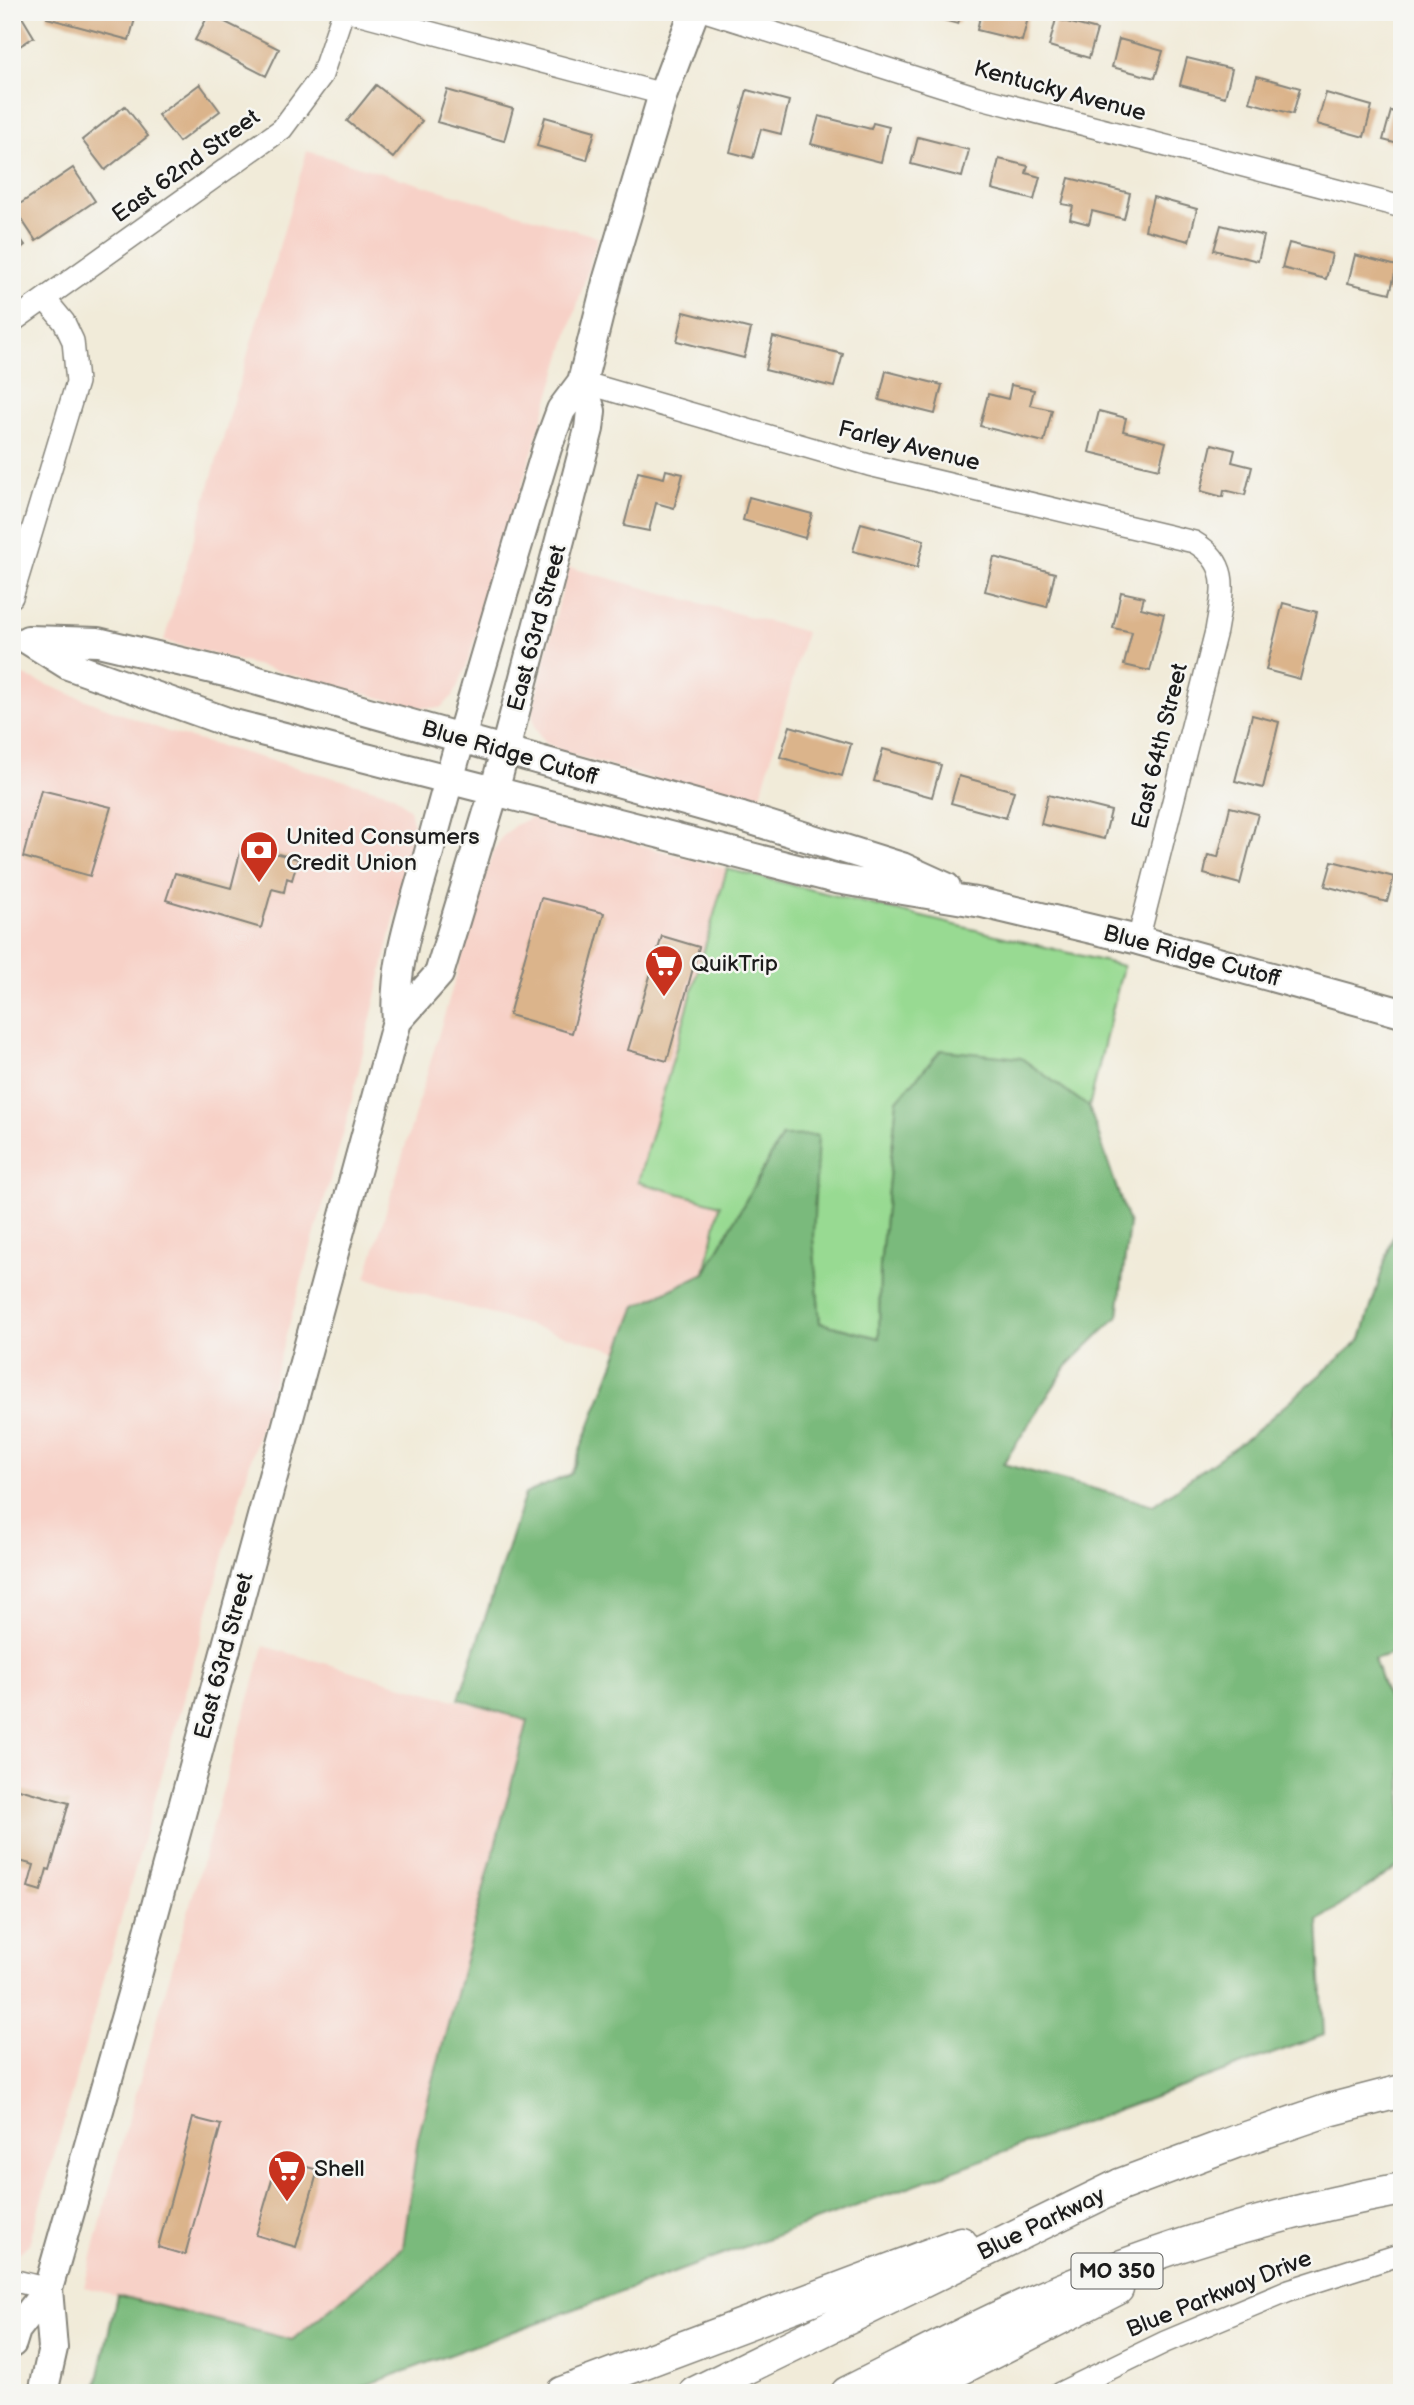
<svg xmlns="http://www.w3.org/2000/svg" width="1414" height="2405" font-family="'Balsamiq Sans',sans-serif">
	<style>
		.built { fill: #f7d1c7 }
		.green { fill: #98da92; stroke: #5a7b57; stroke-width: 2 }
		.forest { fill: #7aba7c; stroke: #4b6b4c; stroke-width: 2 }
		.building { fill: #dbb48b }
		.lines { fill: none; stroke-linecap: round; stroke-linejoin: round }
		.minor-casing { stroke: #86847a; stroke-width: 24 }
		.major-casing { stroke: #86847a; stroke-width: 32 }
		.highway-casing { stroke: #86847a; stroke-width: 35 }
		.minor { stroke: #fff; stroke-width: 21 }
		.major { stroke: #fff; stroke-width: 28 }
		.highway { stroke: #fff; stroke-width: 32 }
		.labels { text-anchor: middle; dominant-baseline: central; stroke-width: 5; stroke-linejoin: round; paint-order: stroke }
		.shield { fill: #f6f6f2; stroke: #5d5d5c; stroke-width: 2 }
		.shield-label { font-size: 21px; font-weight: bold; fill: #1c1c1c }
		.street-label { font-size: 23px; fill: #1c1c1c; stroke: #f6f6f2 }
		.poi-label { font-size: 23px; fill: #1c1c1c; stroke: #f6f6f2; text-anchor: start }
	</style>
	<rect width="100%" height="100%" fill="#f6f6f2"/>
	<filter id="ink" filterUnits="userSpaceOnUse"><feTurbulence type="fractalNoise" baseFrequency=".0143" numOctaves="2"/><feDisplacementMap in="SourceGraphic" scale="14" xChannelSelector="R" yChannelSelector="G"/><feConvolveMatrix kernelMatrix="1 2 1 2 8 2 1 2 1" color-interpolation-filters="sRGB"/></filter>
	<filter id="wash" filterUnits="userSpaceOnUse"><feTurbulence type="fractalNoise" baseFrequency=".00686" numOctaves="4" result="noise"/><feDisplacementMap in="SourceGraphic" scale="28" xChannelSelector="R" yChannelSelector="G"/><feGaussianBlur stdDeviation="1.57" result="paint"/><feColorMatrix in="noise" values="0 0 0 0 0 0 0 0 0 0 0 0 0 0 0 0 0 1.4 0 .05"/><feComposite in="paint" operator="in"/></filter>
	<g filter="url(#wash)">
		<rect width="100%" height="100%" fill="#f1ebd9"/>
		<path class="built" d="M307,151l291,86 -132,431 -13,28 -13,12 -25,-1 -251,-66z
			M568,567l238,65 -49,177 -192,-56 -21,-11 -9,-14 -3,-16z
			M12,671l156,61 225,62 17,16 5,21 -68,289 -318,1124 -17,15z
			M534,816l193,53 -89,312 82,24 -15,68 -69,33 -18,45 -252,-73 127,-426 8,-14 14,-13z
			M264,1646l264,75 -110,417 -15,110 -111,92 -208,-53 31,-120z"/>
		<path class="green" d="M727,869l396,97 -34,141 -68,-49 -124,42 -17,167 -1,71 -59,-15 -7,-85 -31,-102 -77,137 15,-68 -82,-23z"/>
		<path class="forest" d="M941,1050l80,8 68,49 40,117 -11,92 -51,50 -64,98 150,41 97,-69 111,-97 41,-132v443l-28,9 28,82v123l-84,57 6,114 -979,358h-250l22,-98 175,45 111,-92 15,-110 110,-417 -69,-22 66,-205 46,-20 65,-168 69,-33 77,-137 36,-1 -5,103 7,85 59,15 1,-71 17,-167z"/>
		<g id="blocks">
			<path class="building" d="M19,12l15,25 -22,14v-37z
				M48,12h89l-8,28 -82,-22z
				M916,12h45l-3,12z
				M981,12l48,2 -7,27 -45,-11z
				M209,14l70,35 -13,27 -71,-36z
				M1056,19l41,11 -8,28 -40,-12z
				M1119,39l44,12 -8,27 -43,-11z
				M1187,58l45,11 -7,28 -45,-12z
				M1257,76l43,12 -7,26 -44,-12z
				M200,84l20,27 -41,31 -21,-27z
				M376,85l46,36 -29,37 -46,-37z
				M447,90l66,19 -9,32 -67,-19z
				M747,90l42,11 -8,33 -20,-5 -8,29 -23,-6z
				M1326,93l46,13 -8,31 -47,-13z
				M125,106l23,30 -43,34 -23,-30z
				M1391,111l11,3v31l-19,-5z
				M819,116l52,13 2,-6 16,4 -8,35 -70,-18z
				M545,117l50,14 -8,29 -50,-14z
				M918,137l51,13 -7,27 -51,-13z
				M999,159l29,7 -2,7 14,4 -6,23 -42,-11z
				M73,168l22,33 -59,40 -22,-33z
				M1069,178l61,15 -6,26 -32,-8 -3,13 -19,-5 3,-13 -11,-2z
				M1153,197l44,12 -8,32 -44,-11z
				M1221,225l43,11 -6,25 -44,-11z
				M12,227l13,18 -13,10z
				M1289,243l43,11 -6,25 -44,-11z
				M1355,255l42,11 -7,27 -42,-10z
				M684,312l67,17 -7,29 -67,-17z
				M773,337l70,17 -9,33 -69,-17z
				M886,371l56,14 -7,29 -56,-14z
				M1011,385l23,5 -4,15 22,5 -8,32 -64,-16 8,-32 20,5z
				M1099,411l27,7 -3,13 43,11 -7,27 -70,-17z
				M1212,444l23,6 -3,12 20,5 -7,28 -21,-5 -1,7 -22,-6z
				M666,470l17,4 -9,34 -18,-5 -7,28 -25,-5 14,-54 26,6z
				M749,497l63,17 -7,24 -62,-18z
				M861,523l63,17 -7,28 -64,-17z
				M994,557l61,16 -8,34 -62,-16z
				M1121,592l23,5 -3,11 23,6 -14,57 -26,-6 8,-33 -19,-4z
				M1283,603l34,9 -17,67 -34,-9z
				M1252,715l27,7 -16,66 -28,-7z
				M790,726l61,18 -9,32 -62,-19z
				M883,749l58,16 -9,32 -58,-16z
				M959,776l55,15 -8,27 -55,-15z
				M41,790l70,17 -21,69 -67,-19z
				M1048,795l63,16 -7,28 -63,-15z
				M1230,807l28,7 -18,70 -36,-10 4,-19 10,2z
				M242,845l56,14 -6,21 -5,-2 -3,14 -12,-3 -11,39 -95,-28 9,-27 56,15z
				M1332,861l62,16 -7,25 -62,-16z
				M541,898l63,15 -32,120 -63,-18z
				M662,936l37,11 -32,114 -39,-11z
				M12,1787l57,16 -19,67 -3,-1 -6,22 -13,-4 6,-22 -22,-6z
				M193,2118l28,7 -36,130 -27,-8z
				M278,2159l40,11 -22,77 -40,-12z"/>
		</g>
	</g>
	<g filter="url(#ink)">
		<use href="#blocks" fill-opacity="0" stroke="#86847a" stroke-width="2"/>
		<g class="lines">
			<defs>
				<path id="minor" d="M353,12l310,82
					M708,12l269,85 425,110
					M12,322l270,-193 40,-54 21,-63
					M582,382l287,83 325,77c39,23 28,51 22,89l-78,309
					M12,597l65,-215 -4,-41 -9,-19 -19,-23
					M12,2280l36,9
					M1060,2393l105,-51 124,-52 113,-36"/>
				<path id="major" d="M28,640l40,25 162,58 606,156 146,24 156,37 264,73
					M29,640l69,2 139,33 505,142 160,50 44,20
					M397,1021l42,-47 55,-182 95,-363 2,-18 -9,-29
					M12,2343l4,-13 32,-41 84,-295 265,-973c-5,-59 19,-119 34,-176 36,-133 76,-265 116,-397l14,-38 21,-28 26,-104 55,-184 31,-82
					M43,2393l10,-45 -5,-59"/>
				<path id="highway" d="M562,2393l399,-150
					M695,2393l425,-208 115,-43 94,-32 73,-19
					M847,2393c58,-29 116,-60 176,-87 120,-53 250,-93 379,-117
					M913,2393l204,-104"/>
			</defs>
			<use href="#minor" class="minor-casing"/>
			<use href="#major" class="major-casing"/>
			<use href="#highway" class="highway-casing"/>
			<use href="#minor" class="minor"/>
			<use href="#major" class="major"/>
			<use href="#highway" class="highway"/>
		</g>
	</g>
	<defs>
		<symbol id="bank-pin" viewBox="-11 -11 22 30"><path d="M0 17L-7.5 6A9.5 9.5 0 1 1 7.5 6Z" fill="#c8321e" stroke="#f6f6f2"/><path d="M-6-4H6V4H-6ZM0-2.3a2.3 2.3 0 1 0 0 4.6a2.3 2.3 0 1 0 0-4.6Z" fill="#fff"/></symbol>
		<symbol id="supermarket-pin" viewBox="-11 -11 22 30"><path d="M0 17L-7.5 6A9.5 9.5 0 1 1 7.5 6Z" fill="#c8321e" stroke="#f6f6f2"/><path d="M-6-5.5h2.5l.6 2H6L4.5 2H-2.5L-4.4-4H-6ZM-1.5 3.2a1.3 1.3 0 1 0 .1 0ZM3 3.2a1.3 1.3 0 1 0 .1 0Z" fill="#fff"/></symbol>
	</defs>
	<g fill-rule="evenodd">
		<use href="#bank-pin" x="237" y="828" width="44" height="60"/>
		<use href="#supermarket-pin" x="642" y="942" width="44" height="60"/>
		<use href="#supermarket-pin" x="265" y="2147" width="44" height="60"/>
	</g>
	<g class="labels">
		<rect class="shield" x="1071.5" y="2253.5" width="91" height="35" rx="5"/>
		<g class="shield-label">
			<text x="1117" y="2271">MO 350</text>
		</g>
		<g class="street-label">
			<text transform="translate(1060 91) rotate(15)">Kentucky Avenue</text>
			<text transform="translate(186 166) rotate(-36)">East 62nd Street</text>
			<text transform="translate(909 446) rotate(14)">Farley Avenue</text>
			<text transform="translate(537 628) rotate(-75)">East 63rd Street</text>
			<text transform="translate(1160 746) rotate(-76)">East 64th Street</text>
			<text transform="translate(510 753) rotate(16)">Blue Ridge Cutoff</text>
			<text transform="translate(1192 956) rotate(15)">Blue Ridge Cutoff</text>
			<text transform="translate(224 1656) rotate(-75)">East 63rd Street</text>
			<text transform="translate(1041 2224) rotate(-26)">Blue Parkway</text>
			<text transform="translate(1219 2294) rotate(-22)">Blue Parkway Drive</text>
		</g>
		<g class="poi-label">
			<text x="286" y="837">United Consumers<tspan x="286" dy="26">Credit Union</tspan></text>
			<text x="691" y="964">QuikTrip</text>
			<text x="314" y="2169">Shell</text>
		</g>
	</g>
	<rect width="1414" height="2405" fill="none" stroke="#f6f6f2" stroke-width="42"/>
</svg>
